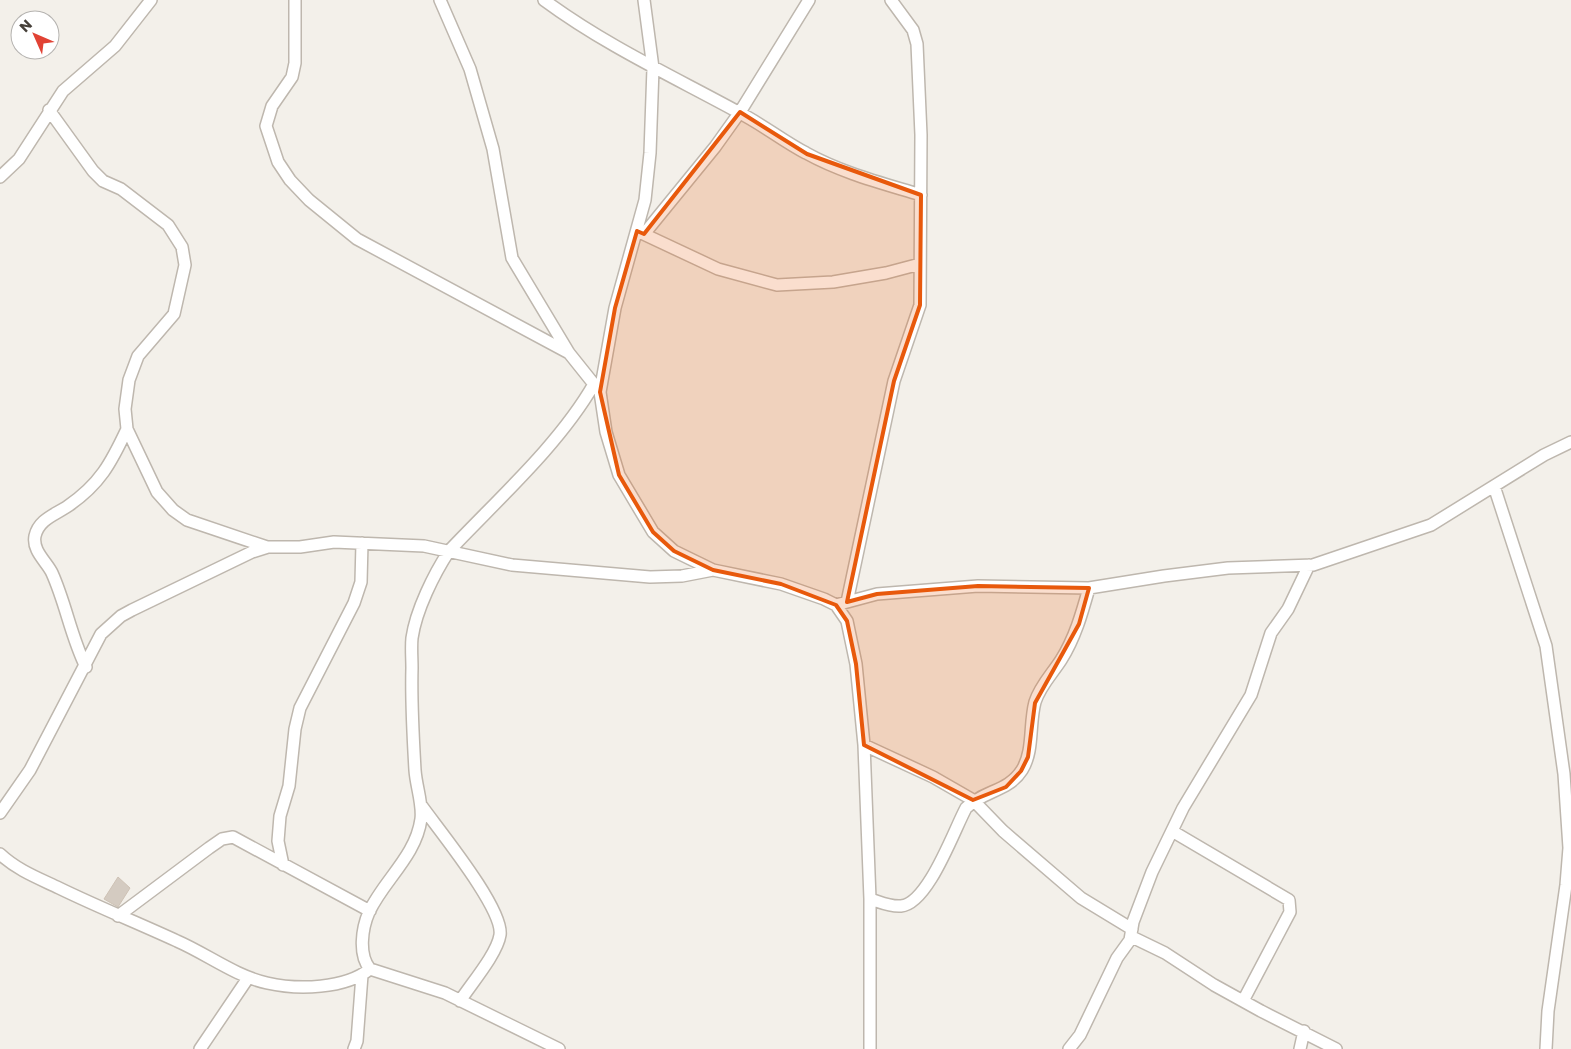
<svg xmlns="http://www.w3.org/2000/svg" width="1571" height="1049" font-family="Poppins,sans-serif">
	<style>
		.building { fill: #d4cbc1; stroke: #cec2b5 }
		.lines { fill: none; stroke-linecap: round; stroke-linejoin: round }
		.street-casing { stroke: #beb7ae; stroke-width: 14 }
		.street { stroke: #fff; stroke-width: 11 }
		.marked { fill: #e8590c; fill-opacity: 0.2; stroke: #e8590c; stroke-width: 4; stroke-linejoin: round }
	</style>
	<rect width="100%" height="100%" fill="#f3f0ea"/>
	<path class="building" d="M118,877l12,11 -12,19 -14,-8z"/>
	<g class="lines">
		<defs>
			<path id="street" d="M295,0v63l-3,14 -20,29 -6,20 12,36 12,18 19,20 48,39 212,114
				M440,0l30,69 23,80 19,109 57,95 28,35
				M544,0c61,45 128,76 194,112 24,12 45,29 68,41 36,20 76,30 115,42
				M644,0l9,68 -3,85 -5,47 -30,108 -15,84 6,40 13,43 34,57 21,19 39,19 68,14 43,15 12,6 11,16 9,43 8,81 6,154v150
				M49,110l44,61 10,10 18,8 47,36 14,22 3,18 -11,49 -36,42 -9,24 -4,29 2,20 30,63 16,18 14,10 80,27
				M0,177l19,-18 44,-68 52,-45 36,-46
				M637,231l81,38 59,16 56,-3 53,-9 34,-9
				M644,234l71,-87 25,-35 69,-112
				M1494,486l52,160 18,128 5,74 -3,37 -18,126 -2,38
				M847,602l47,-221 26,-76 1,-170 -4,-91 -4,-14 -22,-30
				M836,605l41,-11 101,-8 111,2 75,-12 64,-8 85,-3 118,-40 113,-70 27,-13
				M86,667c-15,-30 -20,-63 -34,-94 -5,-11 -20,-22 -17,-37 4,-17 20,-21 33,-30 32,-22 43,-43 59,-77
				M864,745l69,32 40,23 30,31 78,67 51,31
				M421,805c17,24 83,104 79,130 -3,19 -29,49 -40,66
				M0,813l30,-43 71,-136 20,-18 11,-6 120,-58 16,-5h32l34,-5 90,4 88,19 138,12 32,-1 31,-6
				M1172,831l117,69 1,12 -47,89
				M0,854c17,16 38,24 59,34 39,19 79,35 118,53 30,13 58,35 90,42 31,7 78,6 103,-14
				M283,865l-5,-24 2,-25 9,-30 6,-57 5,-21 54,-105 7,-21 1,-39
				M870,899c10,3 20,8 31,7 27,-2 53,-76 65,-98 18,-18 42,-16 56,-38 12,-19 7,-46 13,-68 5,-16 17,-28 26,-42 14,-22 21,-47 28,-72
				M118,916l91,-68 13,-9 11,-2 137,74
				M1132,937l33,16 49,32 47,26 75,38
				M200,1049l48,-71
				M354,1049l3,-8 5,-66
				M559,1049l-114,-56 -75,-24c-12,-14 -8,-41 -1,-57 15,-32 47,-56 52,-93 2,-15 -5,-33 -6,-49 -2,-34 -4,-68 -3,-102 0,-10 -1,-21 0,-30 4,-28 22,-64 37,-87 48,-51 110,-106 145,-167
				M1069,1049l11,-14 37,-77 13,-18 3,-18 19,-50 31,-64 68,-113 20,-62 17,-24 21,-44
				M1300,1049l4,-18"/>
		</defs>
		<use href="#street" class="street-casing"/>
		<use href="#street" class="street"/>
	</g>
	<path class="marked" d="M740,112l67,42 114,41 -1,110 -26,76 -47,221 30,-8 101,-8 111,2 -10,36 -44,79 -7,54 -7,14 -15,16 -33,13 -109,-55 -8,-81 -9,-43 -11,-16 -55,-21 -68,-14 -39,-19 -21,-19 -34,-57 -19,-83 15,-84 22,-77 7,3z"/>
	<g transform="translate(35 35) rotate(315)"><circle r="24" fill="#ffffff" stroke="#b5b3b0"/>
	<path d="M0-4L9 19L0 12L-9 19Z" fill="#e14234"/>
	<text y="-8" font-size="14" font-weight="bold" text-anchor="middle" fill="#464039">N</text>
	</g>
</svg>
